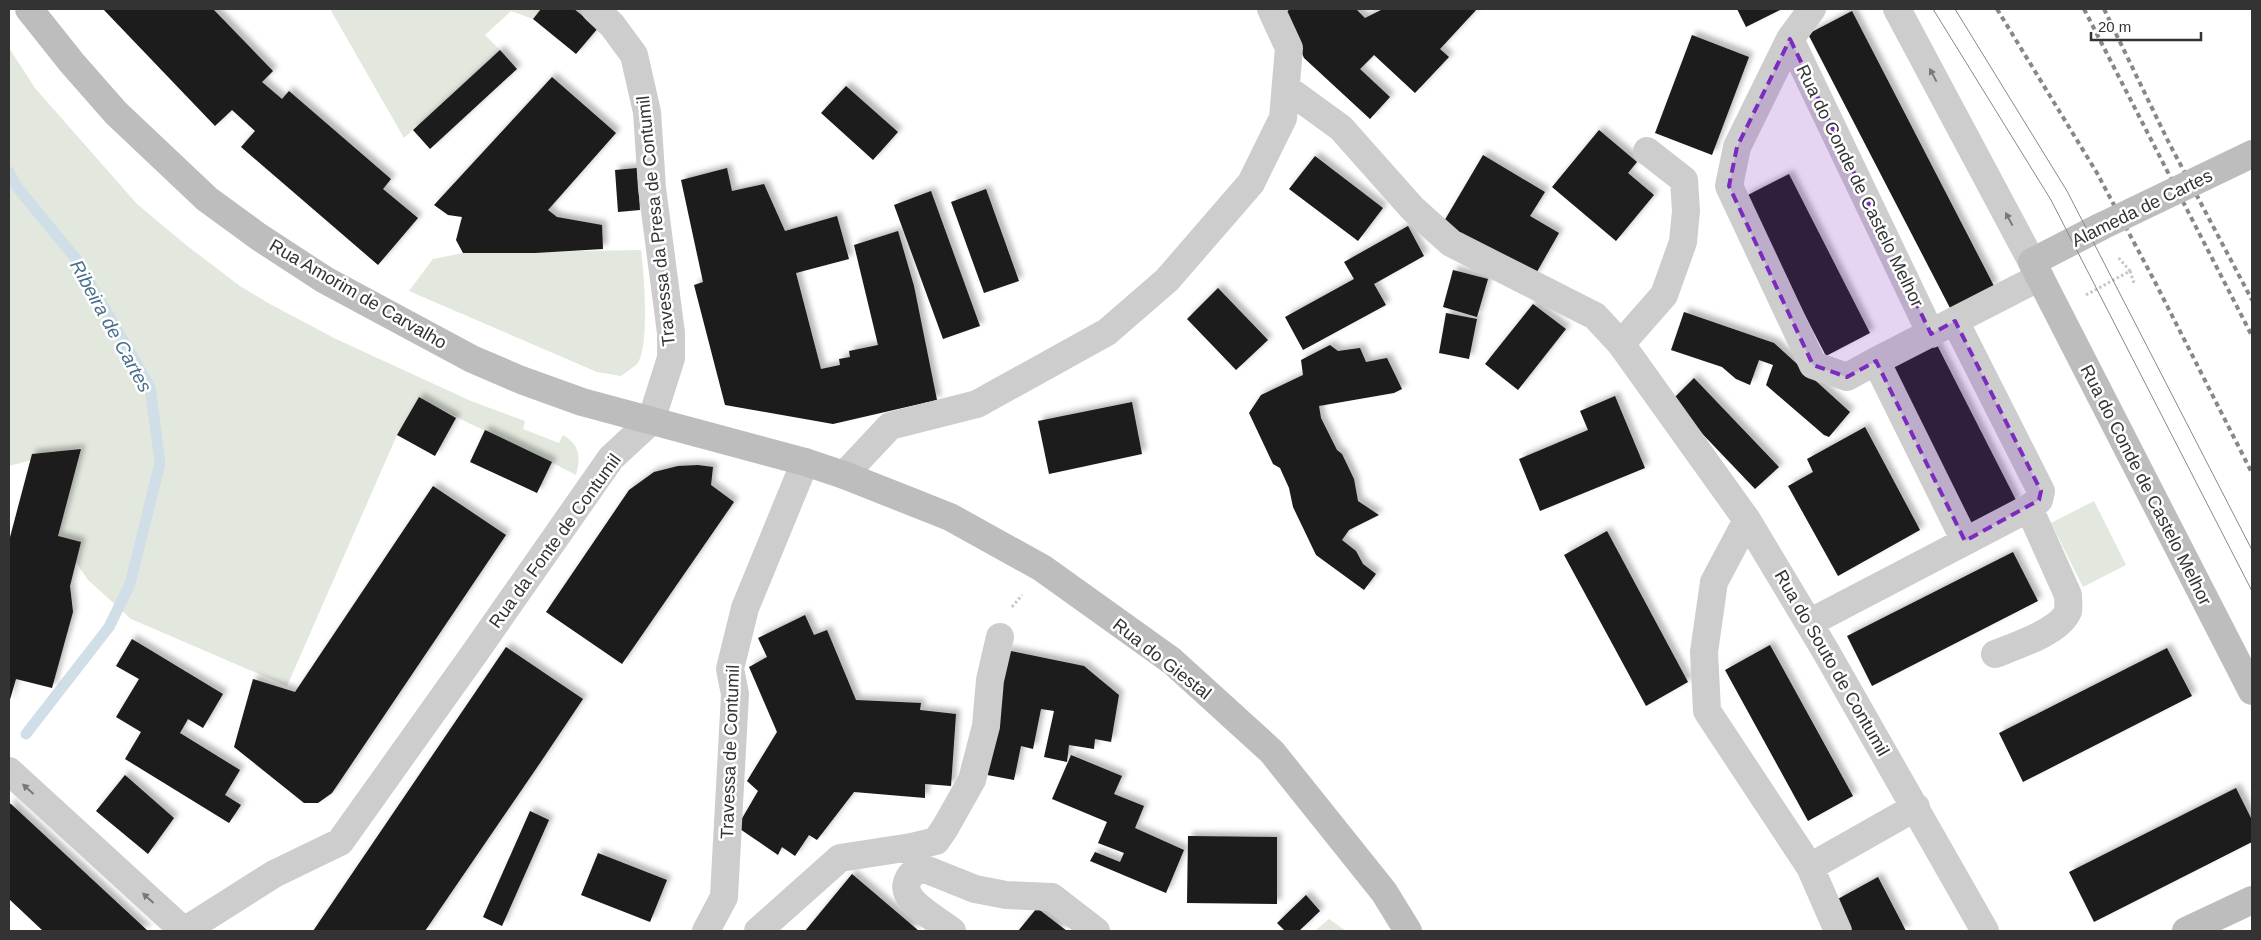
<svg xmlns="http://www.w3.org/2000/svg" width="2261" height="940" font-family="Arial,sans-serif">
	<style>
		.green { fill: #e2e8dd }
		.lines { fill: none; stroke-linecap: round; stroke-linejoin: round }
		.stream { stroke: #d0dee8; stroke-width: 11 }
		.building { fill: #1a1a1a; filter: url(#shadow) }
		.path { stroke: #c7c7c7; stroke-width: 3; stroke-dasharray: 2.5 2.5; stroke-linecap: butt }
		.street { stroke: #cdcdcd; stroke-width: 28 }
		.secondary { stroke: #bdbdbd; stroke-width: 28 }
		.tram { stroke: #888; stroke-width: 1 }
		.rail { stroke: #888; stroke-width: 4; stroke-dasharray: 5 4; stroke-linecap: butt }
		.secondary-bridge { stroke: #bdbdbd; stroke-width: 28 }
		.oneway { fill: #787878 }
		.marked { fill: #7b2cbf; fill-opacity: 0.2; stroke: #7b2cbf; stroke-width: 4; stroke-dasharray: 10 6; stroke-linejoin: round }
		.labels { text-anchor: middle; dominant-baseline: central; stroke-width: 5; stroke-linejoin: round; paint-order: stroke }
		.street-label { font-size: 18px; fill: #333; stroke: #fff }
		.water-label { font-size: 19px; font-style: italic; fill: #496f8d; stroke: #fff }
	</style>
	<defs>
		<filter id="shadow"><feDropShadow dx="4.5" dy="-4.5" stdDeviation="2.5" flood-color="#0004"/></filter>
	</defs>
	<rect width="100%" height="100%" fill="#fff"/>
	<path class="green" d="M330,9h211l-8,10 -22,-8 -26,24 15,15 -96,88z
		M9,48l26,40 102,116 49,41 54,41 28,17 68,36 135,62 54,20 -2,8 36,14 4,-8c17,10 18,22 13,40 -52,-28 -106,-49 -157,-78l-22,38 -110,251 -156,-67 -43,-39 -30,-44 24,-89 -73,19z
		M641,250c3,21 9,98 -4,114 -4,4 -11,8 -16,12l-24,-4 -188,-81 24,-32 30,-6z
		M2094,501l32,64 -43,22 -32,-64z
		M1329,919l17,12h-31z"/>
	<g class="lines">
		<path class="stream" d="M9,172l8,15 59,72 74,128 10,76 -30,121 -21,43 -83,107"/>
	</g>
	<path class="building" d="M103,9h110l60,62 -11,11 20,17 7,-8 102,88 -8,10 35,29 -40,47 -137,-118 14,-16 -23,-21 -17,16z
		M541,9h33l24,19 -22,26 -43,-35z
		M1290,9h66l9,9 18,-9h94l-37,40 9,8 -34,36 -41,-38 -14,14 30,28 -20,22 -66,-61 -19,-45z
		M1737,9h45l-36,18z
		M1852,11l142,275 -44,22 -142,-274z
		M1692,35l57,22 -37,98 -57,-22z
		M500,50l17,19 -87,80 -17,-19z
		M552,77l64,56 -68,77 9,7 45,8 1,24 -68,4h-72l-7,-13 6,-23 -14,-2 -14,-10z
		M846,86l52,46 -25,28 -52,-47z
		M1599,130l38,32 -9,11 26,22 -38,46 -64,-54z
		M1483,155l62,37 -15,24 29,17 -25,44 -91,-54z
		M1315,156l68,52 -25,33 -69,-52z
		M637,168l3,42 -22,2 -3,-42z
		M727,168l5,23 32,-7 21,47 52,-15 12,43 -53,14 25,96 19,-4 -1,-6 11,-2 -1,-6 29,-6 -24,-100 44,-14 16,55 23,114 -104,24 -108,-19 -31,-120 9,-3 -22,-102z
		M1789,174l81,159 -44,23 -82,-159z
		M986,189l33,92 -35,12 -33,-91z
		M931,191l49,135 -37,13 -49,-134z
		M1408,226l16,30 -50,28 12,21 -83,45 -18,-33 69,-38 -10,-17z
		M1453,270l35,9 -11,38 -34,-10z
		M1218,288l50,52 -32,30 -49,-51z
		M1533,304l33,25 -48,61 -33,-26z
		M1684,312l90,31 76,69 -21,25 -5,-2 -58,-50 7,-20 -14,-5 -9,25 -14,-6 -14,-12 -51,-17z
		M1446,313l31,6 -8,40 -30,-6z
		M1936,343l81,159 -46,23 -80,-159z
		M1330,345l8,6 22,-3 6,14 21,-4 15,31 -8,4 -75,13 2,12 16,32 5,4 12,25 4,22 21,14 -30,15 -7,10 14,11 7,13 13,10 -12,16 -48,-35 -23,-48 -4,-19 -9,-20 -7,-4 -24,-51 12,-18 42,-20 -2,-15z
		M1694,378l85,89 -24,22 -84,-88z
		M1615,396l30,72 -105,43 -21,-52 69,-29 -8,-19z
		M419,397l37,21 -21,38 -38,-21z
		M1132,402l10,52 -93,20 -11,-53z
		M1865,427l55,103 -82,46 -50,-90 25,-14 -6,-13z
		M485,430l67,32 -15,31 -67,-31z
		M81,449l-23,87 23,6 -11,44 3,26 -21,76 -36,-9 -7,24v-162l23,-87z
		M698,465l15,2 -2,18 23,17 -112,162 -76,-52 83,-122 25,-18 24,-6z
		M433,486l73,49 -174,258 -14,10h-14l-70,-56 19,-68 42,13z
		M1607,531l81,151 -42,24 -82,-151z
		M2013,552l25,49 -166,85 -25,-50z
		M805,615l9,20 13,-5 29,70 65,3 -1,7 36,4 -5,72 -26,-2v14l-71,-6 -37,48 -8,-5 -14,21 -13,-9 -4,8 -41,-28 21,-36 -11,-10 30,-49 -28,-65 18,-10 -9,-19z
		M132,639l91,55 -20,34 -15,-9 -8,14 60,37 -15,25 16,10 -12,18 -104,-64 16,-27 -25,-15 23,-38 -23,-13z
		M1770,645l83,151 -45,25 -83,-151z
		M506,647l77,52 -43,64 -115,168h-112z
		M2167,648l25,48 -169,86 -24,-49z
		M1006,650l78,16 35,29 -8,47 -16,-3 -1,10 -25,-4 -2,17 -23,-5 10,-46 -13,-2 -8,40 -12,-3 -7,34 -32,-6z
		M1071,755l51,21 -8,18 30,12 -9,22 49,22 -18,43 -76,-32 5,-9 25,10 4,-9 -26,-10 9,-21 -55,-23z
		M125,775l49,43 -26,36 -52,-43z
		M2236,788l16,32v22l-158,80 -25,-50z
		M9,803l2,1 137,127h-105l-34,-32z
		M530,811l19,9 -47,106 -19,-9z
		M1188,836l89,1v67l-90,-1z
		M598,853l69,27 -17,42 -69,-27z
		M852,874l67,57h-114z
		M1878,877l28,54h-54l-16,-31z
		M1306,895l14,16 -21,20h-14l-8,-8z
		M1037,908l30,23h-49z"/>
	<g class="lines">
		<path class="path" d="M2130,271l4,12
			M2086,295l44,-24 -13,-15
			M1012,607l10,-12"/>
		<path class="street" d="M1812,9l-22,30 -53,108 -8,39 84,179 34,12 29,-16 89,180
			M1897,9l135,253
			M1790,39l141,295
			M1286,88l55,40 72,81 38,34 144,73 26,28 126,176 78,130 160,281
			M1621,344l43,-49 19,-53 3,-31 -2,-31 -37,-29
			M1876,361l164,-84
			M844,475l46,-49 87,-22 130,-72 60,-52 84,-97 32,-65 6,-70 -18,-39
			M1747,520l-33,62 -10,70 3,59 103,156 28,64
			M1809,623l220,-115 10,-8 2,-9 -86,-170
			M1995,654c20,-8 65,-22 73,-43 1,-5 0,-11 0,-16l-39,-87
			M9,771l175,160
			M911,847l9,20 55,22 31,6 46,2 44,34
			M920,867c-37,26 10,47 32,64
			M1810,867l106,-60
			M184,931l90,-57 66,-32 134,-188 137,-196 40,-37 20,-63v-25l-19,-145 -5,-76 -13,-57 -22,-30 -17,-16
			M706,931l18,-34 11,-203 -5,-25 15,-61 60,-146
			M758,931l82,-73 71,-11 25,-6 9,-13 27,-48 14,-54 4,-46 10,-43"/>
		<path class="secondary" d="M29,9l43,54 44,50 91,86 52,38 66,43 147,79 49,21 61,22 223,60 39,13 106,42 92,51 130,93 100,91 112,140 24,39
			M2100,227l-68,35 220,429
			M2186,931l66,-31"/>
		<path class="tram" d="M1933,9l118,191 201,391
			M1955,9l112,182 185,359"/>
		<path class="rail" d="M1997,9l100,164 58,109 97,191
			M2084,9l168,327
			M2104,9l64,132 84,159"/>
		<path class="secondary-bridge" d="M2100,227l152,-73"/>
	</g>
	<defs><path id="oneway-solid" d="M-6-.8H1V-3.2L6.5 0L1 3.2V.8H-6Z" transform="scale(1.25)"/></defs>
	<g class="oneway">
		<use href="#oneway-solid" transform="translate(1933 75) rotate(-118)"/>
		<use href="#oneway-solid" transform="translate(2009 219) rotate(-118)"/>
		<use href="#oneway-solid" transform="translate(28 789) rotate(-138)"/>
		<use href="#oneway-solid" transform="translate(148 898) rotate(-138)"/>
	</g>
	<path class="marked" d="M1790,39l141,295 24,-13 86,170 -2,9 -74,41 -89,-180 -29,16 -34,-12 -84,-179 8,-39z"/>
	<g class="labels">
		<g class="street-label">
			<text transform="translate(1860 186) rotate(64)">Rua do Conde de Castelo Melhor</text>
			<text transform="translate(2142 208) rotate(-26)">Alameda de Cartes</text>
			<text transform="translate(656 221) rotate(-96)">Travessa da Presa de Contumil</text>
			<text transform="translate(358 294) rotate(30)">Rua Amorim de Carvalho</text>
			<text transform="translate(2146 485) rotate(63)">Rua do Conde de Castelo Melhor</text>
			<text transform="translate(555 541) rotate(-54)">Rua da Fonte de Contumil</text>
			<text transform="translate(1162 659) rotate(38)">Rua do Giestal</text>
			<text transform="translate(1832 663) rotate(60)">Rua do Souto de Contumil</text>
			<text transform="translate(730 752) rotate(-88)">Travessa de Contumil</text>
		</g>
		<g class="water-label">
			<text transform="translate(111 326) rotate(61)">Ribeira de Cartes</text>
		</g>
	</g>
	<rect width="2261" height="940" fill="none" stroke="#333333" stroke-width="20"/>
	<path d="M2091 32v8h110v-8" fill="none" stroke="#333333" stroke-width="2.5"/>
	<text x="2098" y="32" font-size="15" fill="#333333" stroke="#ffffff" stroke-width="4" paint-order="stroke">20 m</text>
</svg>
